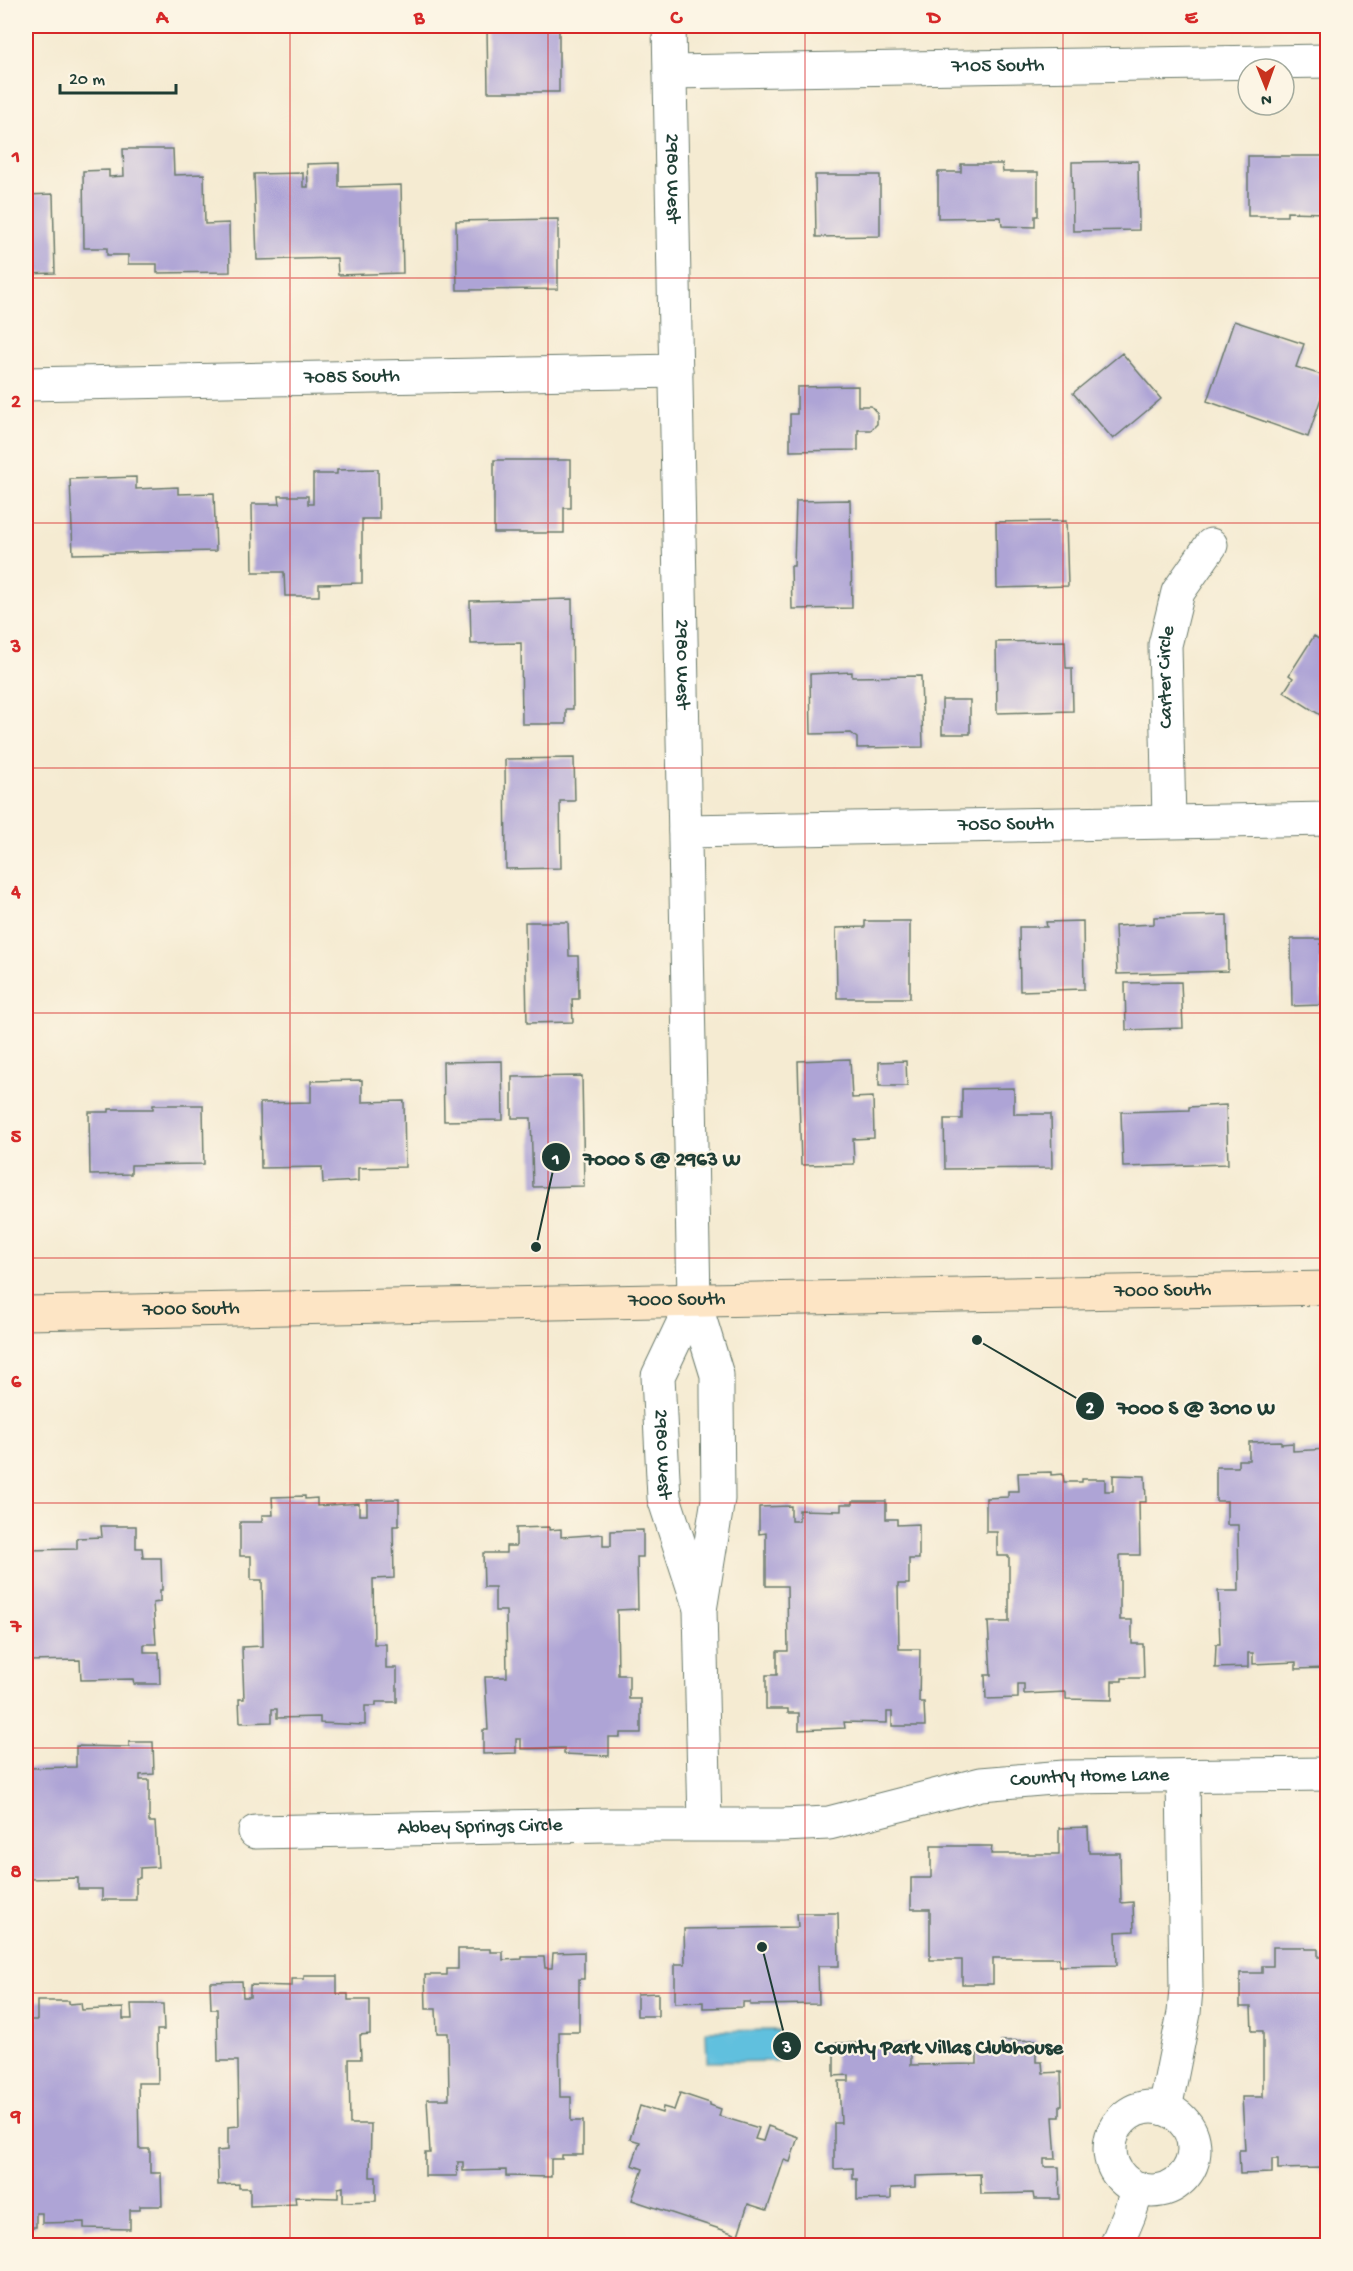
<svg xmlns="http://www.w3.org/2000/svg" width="1353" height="2271" font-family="'Gochi Hand',sans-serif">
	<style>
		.water { fill: #60c0de; stroke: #407e89; stroke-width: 1.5 }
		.building { fill: #aea4d6 }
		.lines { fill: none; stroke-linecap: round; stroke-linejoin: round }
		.minor-casing { stroke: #6a7a6b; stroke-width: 35 }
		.secondary-casing { stroke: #6a7a6b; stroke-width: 35 }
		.minor { stroke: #fff; stroke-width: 33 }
		.secondary { stroke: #fde5c5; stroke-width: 33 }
		.grid { fill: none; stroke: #d62828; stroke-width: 1.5; stroke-opacity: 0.55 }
		.labels { text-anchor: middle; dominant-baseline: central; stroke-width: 4.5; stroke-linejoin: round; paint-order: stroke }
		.street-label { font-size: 20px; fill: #1f3d34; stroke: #fcf5e5 }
		.leader { fill: none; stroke: #1f3d34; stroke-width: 2 }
		.callout-dot { fill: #1f3d34; stroke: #fcf5e5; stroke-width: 2 }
		.mark-label { font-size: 18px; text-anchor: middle; font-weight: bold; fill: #fff }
		.callout-label { font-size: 21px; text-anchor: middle; font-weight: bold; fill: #1f3d34; stroke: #fcf5e5; stroke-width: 4.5; stroke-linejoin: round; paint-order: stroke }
		.neatline { fill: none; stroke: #d62828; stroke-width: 2 }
		.grid-label { font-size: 20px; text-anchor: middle; font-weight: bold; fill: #d62828 }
	</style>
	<rect width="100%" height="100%" fill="#fcf5e5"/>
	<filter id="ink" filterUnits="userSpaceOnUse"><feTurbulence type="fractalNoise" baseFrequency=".0167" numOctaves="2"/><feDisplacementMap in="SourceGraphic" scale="12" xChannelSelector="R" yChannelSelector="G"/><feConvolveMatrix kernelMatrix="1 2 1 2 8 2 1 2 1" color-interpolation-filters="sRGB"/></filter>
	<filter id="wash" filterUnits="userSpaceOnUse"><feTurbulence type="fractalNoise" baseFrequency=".008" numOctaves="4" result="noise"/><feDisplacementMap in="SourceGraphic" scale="24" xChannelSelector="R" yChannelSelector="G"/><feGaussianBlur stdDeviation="1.35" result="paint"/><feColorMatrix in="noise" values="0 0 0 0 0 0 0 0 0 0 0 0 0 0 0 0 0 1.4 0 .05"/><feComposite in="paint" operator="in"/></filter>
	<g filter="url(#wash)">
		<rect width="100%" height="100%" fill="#f5ebd2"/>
		<path class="water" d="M778,2030v31l-71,1 -1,-31z"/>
		<g id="blocks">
			<path class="building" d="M559,26v66h-71l-1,-65z
				M123,149h50l1,26 30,-1 1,50 24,-1 1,49 -73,1v-9h-29v-9h-21v-7h-23l-1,-77 26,-1v7l15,-1z
				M1248,156h80v57l-41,-1v4h-39z
				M1138,161l1,69 -66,1 -1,-69z
				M339,163v24l62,-2 2,88 -65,2 -1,-17 -80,2 -3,-86 49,-1v14h5l-1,-23z
				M961,164h41l1,8h35v44h-3v11l-33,-1 -1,-9 -63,1v-46h23z
				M815,175h65v61l-64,1z
				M53,194l2,79 -29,1v-79z
				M558,219v70l-101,1 -1,-69z
				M1234,321l70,23 -8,23 32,10 -20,60 -101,-36z
				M1122,353l39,46 -48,40 -40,-46z
				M858,386v20h13l6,7v11l-6,6h-13v20l-68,1v-37h7v-27z
				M494,460h77v48h-7v25h-70z
				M378,469l1,50h-17v64l-43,1v12h-34l-1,-24h-31l-1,-68h28l-1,-8h29v8h5v-30h24v-4z
				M136,477v12l42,-2v7l36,-1 2,58 -143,3 -3,-75z
				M850,500l2,108 -60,1 -1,-43h3l2,-65z
				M1066,521l2,65 -71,2 -1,-66z
				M26,523h1l2,47h-3z
				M572,599l1,110h-7v15h-44l-1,-81 -50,1 -1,-43z
				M1314,636l14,9v75l-44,-28 9,-14 -4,-3z
				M1065,641l1,27h6l1,43 -76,2 -1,-71z
				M852,672v5l69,-1 2,71 -66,1v-10l-6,-5 -40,1 -1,-60z
				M942,700h28v34h-28z
				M574,758l1,43h-15l1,67 -55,1 -1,-110z
				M1227,915l1,56 -111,3 -2,-48 39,-2v-7z
				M865,921h45v77h-73l-1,-70 29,-1z
				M1083,921l1,68 -64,2 -1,-64h28l-1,-5z
				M525,922h43l1,34h9l1,43h-7l1,23 -46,1z
				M1291,939h30v66l-29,1z
				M1181,982l2,46 -57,2 -1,-47z
				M850,1059l2,39 21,-1 1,41 -21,1 1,25 -53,1 -3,-104z
				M502,1061l1,59 -59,1 -1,-59z
				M906,1061l1,25h-28v-24z
				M582,1076l2,110 -51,1 -2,-69h-19v-41z
				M362,1080v22l42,-1 1,66 -47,1v13l-35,2 -1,-16 -61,1 -1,-65 51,-1v-21z
				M1014,1088v26h37l1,54 -107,1 -1,-50h18v-30z
				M153,1105h50l1,59 -73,1v9l-41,1 -1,-63h20v-3h44z
				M1226,1105l2,59 -105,3 -2,-55 68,-2v-3z
				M1281,1441v3l12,-1v8l35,-2v224h-3v-5l-29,1v-7l-43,2v-11h-5v14l-33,1 1,-24h4l-2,-53h21l-1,-66h-11v-24h-11v-34h22v-7h11v-18z
				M1051,1472v3l12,-1 1,8h18v-3h23v12h8v-16l32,1 1,26h-7l1,53h-20v65h12v24h11l1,34h-22v3h-10v19l-46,-1v-7l-42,2v-10h-6v14l-32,1 -1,-24h6l-3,-53h21v-66h-12v-24h-11v-34l22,-1v-6h11l-1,-18z
				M305,1496v3l12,-1v8l42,-3v12h8v-15l32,-1v27h-6l1,52 -21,1 1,65h12v24h11v34h-21v4h-11v19l-45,-2v-6l-43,1v-9h-5v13l-32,1 -1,-24h5l-2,-52 21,-1 -1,-66h-11v-24h-11v-34h22v-7h11l-1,-18z
				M853,1501h33v18h11v6l22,-1v35h-10v25h-11l1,65h21l-1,53h5l1,24h-33v-14h-5v11l-43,-1 1,6 -46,2v-17h-11v-4h-22v-34h11v-24h11l-1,-65h-21v-53l-7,1v-27l32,-1v15h8v-11l42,1v-7h12z
				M101,1526h35v22h6l1,10h18l1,32h-2v12l-7,1 3,41h-12v8h15l1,32h-26l-1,-5 -52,1 -1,-20 -54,1v-111l51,-1v-11l25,-1z
				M549,1527v3l12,-1v8l42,-3v12h8v-15l32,-1v27h-6l1,52 -21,1 1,65h11v24h12v34h-21v4h-11v19l-45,-2v-6l-43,1v-10h-5v14l-33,1v-24h5l-3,-53h22l-1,-66h-11v-24h-11l-1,-34h23v-7h10v-18z
				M129,1742h24l1,32 -14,1v5h9v42h6l3,45 -18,1v10h-4v22h-34v-11h-24v-11l-52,1v-111l50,-1v-21l53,1z
				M1088,1827l1,26h31l1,50 12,-1 1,29 -18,1 1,33 -58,1v-8h-66v26h-31v-24h-32v-51h-19v-31h20v-32h61l-1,8h68v-26z
				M797,1913h41l1,53h-21l1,38 -69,1v-3h-7v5l-40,1v-6l-28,1v-39h10l-1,-35 114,-2z
				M1273,1947h32v2h13v8h10v217h-7l-1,-6 -42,1v-10h-6v14l-32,1 -1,-24h6l-3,-53h21v-66h-11l-1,-24h-11v-34h22v-7h11z
				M458,1949h32v3h13v8l19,-1v-2h22l1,11h7l1,-15 31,-1v27h-5v53h-20l1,65h11v24h12v34h-21v4h-11v18l-45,-1v-6l-43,1v-9h-5l-1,14h-32v-23h5l-3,-54h22l-1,-66h-11l-1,-24h-10l-1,-34h22v-6h11z
				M304,1976h33v18h11v6h22v34l-10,1 1,24h-12l1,65h21l-1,53h6v24l-33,1v-15l-5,1v10l-43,-1 1,7 -46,2v-18h-11v-4l-21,1 -1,-34 11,-1v-23l11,-1 -1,-65h-20l-1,-52h-6l-1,-27 32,-1 1,16h7v-12l42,1v-7h12z
				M658,1993v23h-21v-22z
				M37,2001h32v3l12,-1 1,7 41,-2v11h9l-1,-15h32l1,26h-7l1,53h-20l1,66h11v24h11l1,33h-22v4h-10v19l-46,-1v-6l-42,1v-10h-6v14h-10v-76h1l-1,-125v-6h11z
				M1036,2040v22h6l1,11 18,-1 1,33h-2v12h-7l3,42h-12v8h15l1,32h-26l-1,-6 -52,1 -1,-20 -65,2v11l-24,1v11l-34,1v-21h-4v-11l-19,1v-46h7l-2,-42h10v-6l-15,1v-33h23l1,5 53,-4v21l66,-1v-11l25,-1 -1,-11z
				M680,2093l30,10v2l11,4 -2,7 40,12 -4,11 8,2 5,-15 30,11 -8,25 -6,-2 -17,50 -19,-6 -10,31 -106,-35 11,-31 -11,-4 8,-23 -10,-3 10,-33 22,7 1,-6 11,3z"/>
		</g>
	</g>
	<g filter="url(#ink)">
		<use href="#blocks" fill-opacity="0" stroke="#6a7a6b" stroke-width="1.5"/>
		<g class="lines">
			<defs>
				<g id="minor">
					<path id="s1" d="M669,26l25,1274 23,75v20l1,104 -18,111 5,214"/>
					<path id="s2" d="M670,72l658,-11"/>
					<path id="s3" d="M26,384l650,-13"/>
					<path id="s4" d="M1169,821l-4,-176 13,-53 33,-47"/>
					<path id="s5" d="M685,831l643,-12"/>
					<path id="s6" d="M694,1300l-36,76 6,122 35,107"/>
					<path id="s7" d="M255,1832l350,-7h177l47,-2 152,-39 83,-7 264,-3"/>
					<circle cx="1152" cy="2149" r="42"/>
					<path d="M1165,2109l19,-96 2,-24 -3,-212"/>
					<path d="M1116,2246l13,-31 9,-27"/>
				</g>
				<g id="secondary">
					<path id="s8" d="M26,1313l1302,-25"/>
				</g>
			</defs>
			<use href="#minor" class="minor-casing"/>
			<use href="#secondary" class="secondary-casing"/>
			<use href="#minor" class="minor"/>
			<use href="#secondary" class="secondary"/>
		</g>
	</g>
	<path class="grid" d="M290,26v2220M548,26v2220M805,26v2220M1063,26v2220M26,278h1302M26,523h1302M26,768h1302M26,1013h1302M26,1258h1302M26,1503h1302M26,1748h1302M26,1993h1302"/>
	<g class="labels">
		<g class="street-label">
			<text stroke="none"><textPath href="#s2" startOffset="328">7105 South</textPath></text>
			<text stroke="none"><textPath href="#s1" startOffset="152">2980 West</textPath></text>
			<text stroke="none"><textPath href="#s3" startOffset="326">7085 South</textPath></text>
			<text stroke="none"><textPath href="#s1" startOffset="638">2980 West</textPath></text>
			<text stroke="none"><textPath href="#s4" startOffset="144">Carter Circle</textPath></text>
			<text stroke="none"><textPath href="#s5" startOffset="321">7050 South</textPath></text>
			<text stroke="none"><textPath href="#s8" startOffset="1137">7000 South</textPath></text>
			<text stroke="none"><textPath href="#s8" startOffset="651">7000 South</textPath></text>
			<text stroke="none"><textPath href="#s8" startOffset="165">7000 South</textPath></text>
			<text stroke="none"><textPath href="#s6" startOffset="162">2980 West</textPath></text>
			<text stroke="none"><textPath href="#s7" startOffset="840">Country Home Lane</textPath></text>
			<text stroke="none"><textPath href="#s7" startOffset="225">Abbey Springs Circle</textPath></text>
		</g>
	</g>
	<path class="leader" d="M536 1247L556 1157M977 1340L1090 1406M762 1947L787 2046"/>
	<g class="callout-dot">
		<circle cx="536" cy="1247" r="6"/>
		<circle cx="977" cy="1340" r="6"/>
		<circle cx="762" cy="1947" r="6"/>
		<circle cx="556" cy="1157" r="15"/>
		<circle cx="1090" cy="1406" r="15"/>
		<circle cx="787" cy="2046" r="15"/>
	</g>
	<g class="mark-label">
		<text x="556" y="1164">1</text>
		<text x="1090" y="1413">2</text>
		<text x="787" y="2052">3</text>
	</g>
	<g class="callout-label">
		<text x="662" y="1165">7000 S @ 2963 W</text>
		<text x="1196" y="1414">7000 S @ 3010 W</text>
		<text x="939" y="2053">County Park Villas Clubhouse</text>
	</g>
	<rect width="1353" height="2271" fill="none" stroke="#fcf5e5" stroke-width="66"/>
	<g transform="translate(1266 87) rotate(179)"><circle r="28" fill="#fcf5e5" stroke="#a4ab9e" stroke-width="1.5"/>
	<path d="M0-4.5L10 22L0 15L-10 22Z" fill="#c8321e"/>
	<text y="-9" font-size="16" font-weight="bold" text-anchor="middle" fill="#1f3d34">N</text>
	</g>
	<path d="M60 84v9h116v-9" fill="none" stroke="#1f3d34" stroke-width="3"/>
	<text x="69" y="84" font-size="18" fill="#1f3d34" stroke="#fcf5e5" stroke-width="4.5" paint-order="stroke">20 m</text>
	<rect x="33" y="33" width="1287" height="2205" class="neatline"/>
	<g class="grid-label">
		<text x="162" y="23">A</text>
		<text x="419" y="23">B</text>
		<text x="676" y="23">C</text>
		<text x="934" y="23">D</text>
		<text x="1191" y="23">E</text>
		<text x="16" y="162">1</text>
		<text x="16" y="407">2</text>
		<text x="16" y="652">3</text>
		<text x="16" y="897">4</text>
		<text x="16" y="1142">5</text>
		<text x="16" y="1387">6</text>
		<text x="16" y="1632">7</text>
		<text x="16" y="1877">8</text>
		<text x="16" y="2122">9</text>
	</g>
</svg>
